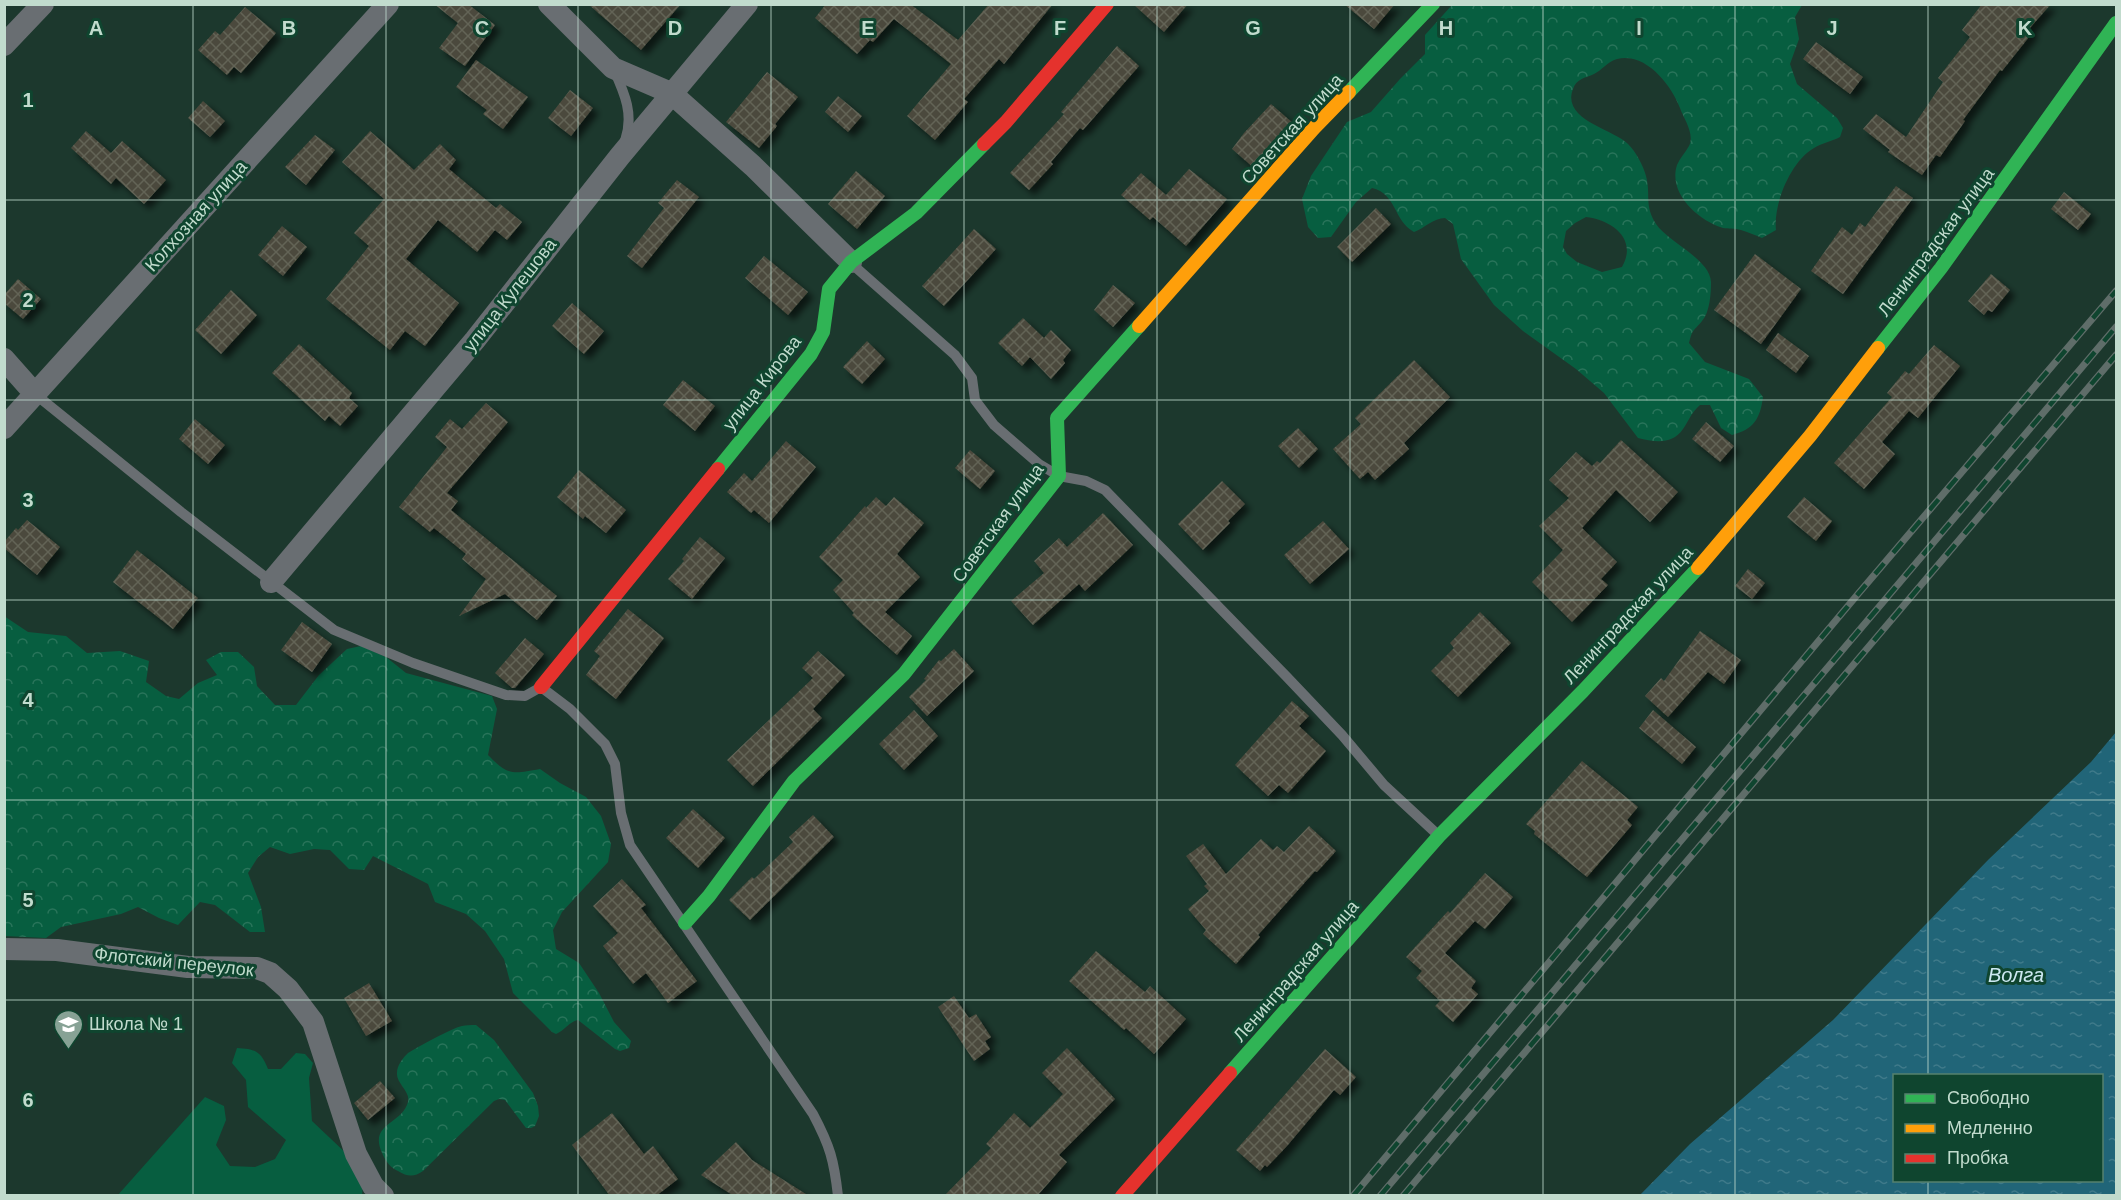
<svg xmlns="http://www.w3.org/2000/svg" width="2121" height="1200" font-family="Helvetica,sans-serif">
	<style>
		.green { fill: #075e40 }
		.forest { fill: url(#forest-crowns); fill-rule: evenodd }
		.water { fill: url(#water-ripples); fill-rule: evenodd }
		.building { fill: url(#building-cross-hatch); filter: url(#shadow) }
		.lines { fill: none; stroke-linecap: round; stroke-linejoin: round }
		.lane { stroke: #696e72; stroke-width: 10 }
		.street { stroke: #696e72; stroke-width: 22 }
		.fast { stroke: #30b455; stroke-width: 14 }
		.slow { stroke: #ff9f0a; stroke-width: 14 }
		.jam { stroke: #e5322d; stroke-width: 14 }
		.rail-casing { stroke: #5f6d69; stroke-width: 7 }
		.rail { stroke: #0f452f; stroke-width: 4.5; stroke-dasharray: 14; stroke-linecap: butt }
		.grid { fill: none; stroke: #c1dbcd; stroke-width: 1.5; stroke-opacity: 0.55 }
		.labels { text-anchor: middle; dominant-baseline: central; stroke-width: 6; stroke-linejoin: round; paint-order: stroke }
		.street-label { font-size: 18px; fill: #c1dbcd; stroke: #0f452f }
		.poi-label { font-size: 18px; fill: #c1dbcd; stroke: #0f452f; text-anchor: start }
		.water-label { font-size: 20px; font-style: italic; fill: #cde8f2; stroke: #0f452f }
		.grid-label { font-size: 20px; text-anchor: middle; font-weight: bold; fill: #c1dbcd; stroke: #0f452f; stroke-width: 6; stroke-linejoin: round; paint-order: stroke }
	</style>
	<defs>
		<pattern id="forest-crowns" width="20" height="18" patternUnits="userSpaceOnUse" patternTransform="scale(1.5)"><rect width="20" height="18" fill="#075e40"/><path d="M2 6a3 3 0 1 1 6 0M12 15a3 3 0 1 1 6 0" fill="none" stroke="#29745a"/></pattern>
		<pattern id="water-ripples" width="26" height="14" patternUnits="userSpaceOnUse" patternTransform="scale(1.5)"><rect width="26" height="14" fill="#216578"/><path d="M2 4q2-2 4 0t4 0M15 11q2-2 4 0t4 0" fill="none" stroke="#3f7a8a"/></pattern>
		<pattern id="building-cross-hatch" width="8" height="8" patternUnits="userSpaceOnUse" patternTransform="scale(1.5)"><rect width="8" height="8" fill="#4b4a3c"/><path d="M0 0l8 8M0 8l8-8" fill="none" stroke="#636457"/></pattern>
		<filter id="shadow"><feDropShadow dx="5.5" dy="5.5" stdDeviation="3" flood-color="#0009"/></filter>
	</defs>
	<rect width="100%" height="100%" fill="#1c382d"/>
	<path class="green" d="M237,1048c18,1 24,3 31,21h13l15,-16 9,1 8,9 -4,15 3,43 37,35 15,19 -2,20 -245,1 88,-99 19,9 2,14 -10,25 14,21 25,1 20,-8 11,-19 -38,-33 -2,-27 -14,-17z"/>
	<path class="forest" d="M1452,5h350l-7,12 4,22 -9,25 7,20 40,34 6,10 -3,9c-8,4 -18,6 -26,11 -23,13 -41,56 -38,82l-14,8c-7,-3 -14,-6 -21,-8 -6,-2 -13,-1 -18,-2 -26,-8 -55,-35 -46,-63 3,-7 8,-12 12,-19 6,-12 -5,-27 -9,-38 -9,-23 -34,-56 -63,-49 -10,3 -15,11 -23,15 -9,4 -18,5 -21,15 -12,31 40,40 55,55 8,8 15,21 18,32 5,19 -2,29 10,48 12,18 54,35 55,58 0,11 -1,30 -9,39 -9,11 -9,7 -13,22l16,19 44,17 14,18c-3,22 -9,32 -31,38l-11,-7 -11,-23h-10c-10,9 -10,14 -17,24 -11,16 -28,13 -45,9l-34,-45 -28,-24 -53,-38 -29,-26 -33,-46 -8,-35 -8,-6c-12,0 -20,10 -31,14 -21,-12 -17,-38 -42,-44l-16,14 -25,35 -13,1 -10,-11 -6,-28 9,-23 36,-54 24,-10 29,-33 25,-25v-19zM1586,217c26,3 52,22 36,50l-20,5 -25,-10 -10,-8 -4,-7 3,-16 9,-8z
		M4,616l24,16 38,4 21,17 33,-2 29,10 -3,21 20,14 13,3 19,-16 19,-8 -11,-15 15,-8h17l16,15 3,19 18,19h21l23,-30 28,-26 14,-3 25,11 20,16 86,23 5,13 -9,46c20,21 25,19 52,14l20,14 26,14 15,19 10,28 -3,18 -46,50 -9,18 3,19 23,14 20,30 15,29 17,19 -2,7 -9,3 -5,-2 -37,-29c-8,1 -14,11 -22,14l-4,-2 -39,-39 -9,-34 -19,-28 -19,-17 -31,-12 -7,-18 -55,-28 -9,14 -15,-1 -19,-19 -16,-1 -24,5 -20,-7 -12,10 -10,16 13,34 4,25h-15l-35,-27 -15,-3 -22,23 -19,-7 -21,-11 -17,7 -60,13 -15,11 -41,-2z
		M476,1025l18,15 39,53 5,13 1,10 -4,10 -4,2h-5l-21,-28 -6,-1 -5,2 -71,70c-9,6 -15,6 -25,0 -7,-3 -12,-9 -15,-16 -16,-32 19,-30 25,-53 3,-10 -12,-19 -11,-29 0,-8 6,-15 11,-20 8,-5 46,-26 54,-27 4,-1 9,-1 14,-1z"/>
	<path class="water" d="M2116,732v463h-476l50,-51 143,-124 156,-161 102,-97zM1894,1076h208v104h-208z"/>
	<path class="building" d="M434,4h34l27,21 -30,41 -26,-18 19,-25z
		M588,4h93l-40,46z
		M826,4h84l48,36 31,-36h64l-49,60 -5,-5 -35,40 4,3 -33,38 -28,-24 44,-52 -57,-45 -21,23 -3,-2 -13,14 -42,-36z
		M1133,4h55l-24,28z
		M1344,4h51l-21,25z
		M1982,4h69l-22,25 4,3 -31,39 -2,-1 -37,50 2,1 -25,36 -4,-2 -14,20 -34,-23 2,-2 -27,-21 13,-15 30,23 37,-55 -5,-4 32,-41 -8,-7z
		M245,7l31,26 -35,40 -7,-6 -7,8 -29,-25 17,-19 5,4z
		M1816,42l47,35 -13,17 -47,-35z
		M1117,46l22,20 -56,64 -3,-2 -29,34 2,2 -24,26 -19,-17 54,-59 -3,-2z
		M476,60l52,37 -25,32 -20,-15 4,-4 -31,-23z
		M767,72l31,25 -23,27 2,2 -18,22 -33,-26z
		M570,90l23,18 -22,28 -23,-18z
		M838,96l24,20 -14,16 -23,-20z
		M203,101l22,20 -15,16 -22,-19z
		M1271,104l23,20 -40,44 -22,-19 12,-16z
		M86,131l25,22 11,-12 44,39 -22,24 -28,-26 -5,6 -40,-36z
		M370,131l44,39 26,-26 16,16 -7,9 47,39 4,-4 22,18 -15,18 -12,-10 -18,22 -39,-32 -32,39 53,44 -34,43 -20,-15 -15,19 -64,-51 43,-53 -15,-13 30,-34 -42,-37z
		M315,135l20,15 -29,35 -21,-18z
		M1189,169l38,30 -41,47 -33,-29 -3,3 -29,-25 20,-22 25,22z
		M856,171l29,25 -28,33 -29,-25z
		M677,180l22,17 -57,71 -15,-12 37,-48 -6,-5z
		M1896,186l17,12 -70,96 -32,-23 31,-44 10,8 8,-12 5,4z
		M2064,192l27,22 -13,16 -27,-21z
		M1376,208l15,16 -39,38 -15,-15z
		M282,226l25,21 -24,29 -25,-21z
		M974,229l22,20 -52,57 -22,-20z
		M1755,254l46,35 -40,55 -47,-34z
		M764,256l44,36 -20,23 -43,-37z
		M1991,274l19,16 -18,22 -4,-2 -4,5 -16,-14z
		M18,279l23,20 -18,20 -19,-16v-8z
		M1113,285l22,18 -22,24 -19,-17z
		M231,290l26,25 -36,39 -26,-24z
		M572,303l32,28 -20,23 -32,-28z
		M1023,318l21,20 7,-8 20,20 -8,10 2,3 -14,16 -21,-22 -8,9 -24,-23z
		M1778,333l31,23 -13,17 -30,-23z
		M867,341l18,18 -23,25 -19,-17z
		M299,344l53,49 -3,5 9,8 -18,20 -11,-10 -4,5 -53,-48z
		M1934,345l26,21 -42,52 -9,-7 -27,31 13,12 -31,35 -30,-26 58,-66 -5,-4 18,-22 4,3z
		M1414,360l36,37 -46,46 5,6 -34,31 -7,-8 -8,7 -27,-30 28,-25 -6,-6z
		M683,380l32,26 -20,25 -32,-26z
		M486,403l22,19 -61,71 11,8 -7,9 106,86 -20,24 -32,-26 -46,22 27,-37 -24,-20 4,-5 -32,-26 -4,4 -31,-25 48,-60 -12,-10 15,-18 12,10z
		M195,419l30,26 -17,19 -29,-25z
		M1706,422l28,24 -14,16 -28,-23z
		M1298,428l20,21 -19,19 -21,-22z
		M1621,440l57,52 -28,30 -34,-32 -34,38 35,34 -16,17 7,6 -36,37 -40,-40 31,-32 -24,-24 30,-28 -20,-18 27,-28 16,14 5,-5 3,2z
		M786,441l30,26 -47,56 -15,-13 -3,3 -24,-21 17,-19 8,8z
		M970,450l25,21 -15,18 -25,-21z
		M579,470l47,40 -20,23 -21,-17 -2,3 -26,-22z
		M1222,481l23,23 -17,17 2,2 -27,27 -25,-26z
		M876,497l10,9 8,-9 30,26 -27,31 23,23 -35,35 27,24 -15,19 -45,-40 2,-2 -21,-23 10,-10 -24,-23 46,-51 1,2z
		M1804,497l28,24 -16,20 -29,-24z
		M1103,513l30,32 -48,46 -6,-7 -46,41 -22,-24 33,-28 -10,-12 25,-23 8,9z
		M27,520l33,27 -23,28 -33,-27v-6l12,-14 2,2z
		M1323,521l26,28 -39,35 -26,-29z
		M700,537l25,21 -33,41 -24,-20 16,-18 -2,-2z
		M137,550l61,48 -25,31 -60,-47z
		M1748,569l17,14 -13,16 -17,-13z
		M628,609l36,29 -48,61 -30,-24 14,-19 -6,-5z
		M1480,612l31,31 -53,54 -27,-26 23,-23 -4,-5z
		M302,622l30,22 -20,28 -31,-22z
		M1700,631l41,29 -17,24 -16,-12 -40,45 -23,-21 16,-18 3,3z
		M525,638l19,16 -29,34h-3l-17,-15z
		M954,649l20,22 -47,45 -18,-19 17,-17 -2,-1 15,-19 2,1z
		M818,651l27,24 -32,34 9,9 -69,68 -26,-26 86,-82 -11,-10z
		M1292,701l17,15 -10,10 27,25 -38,42 -9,-8 -11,11 -33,-31z
		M914,710l24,26 -34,34 -25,-26z
		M1653,710l43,37 -14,17 -43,-36z
		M1582,761l56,46 -11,13 5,5 -45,52 -53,-43 1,-3 -9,-7z
		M693,809l32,29 -27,30 -32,-30z
		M813,815l21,22 -84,83 -21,-20 23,-23 2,2 39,-37 -4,-5z
		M1309,826l27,25 -19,21 -2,-1 -57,64 2,2 -24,27 -33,-30 3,-4 -18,-21 21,-18 -5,-5 3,-2 -21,-28 17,-12 23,30 35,-35 12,11 4,-4 7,6z
		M1485,873l28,24 -28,32 -10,-8 -30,32 31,28 -5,7 7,6 -25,28 -18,-16 5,-5 -24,-23 6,-7 -16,-14 42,-46 2,2z
		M622,879l24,26 -5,3 56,73 -29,22 -22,-30 -13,11 -30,-38 15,-13 -25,-27z
		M1096,951l49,41 5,-6 36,33 -32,35 -28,-26 -2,2 -55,-49z
		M369,983l23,38 -26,15 -22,-38z
		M954,996l15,22 7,-4 15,23 -6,4 5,8 -16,12 -36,-54z
		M1067,1048l48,51 -56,56 8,7 -30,34h-93l47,-48 -5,-4 28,-31 16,15 33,-34 -21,-21z
		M1325,1049l31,28 -16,18 -6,-5 -47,56 -20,21 -2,-2 -5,6 -24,-21z
		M380,1081l15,17 -27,22 -14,-17z
		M612,1113l32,41 9,-8 25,33 -22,17h-46l-38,-51z
		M736,1142l16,18 57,36h-75l-33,-21z"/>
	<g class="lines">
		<path class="lane" d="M614,70c11,24 20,45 11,71
			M853,265l102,90 17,23 3,22 19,25 45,39 20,12 27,5 19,9 181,186 56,59 42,50 53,49
			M35,394l146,118 153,118 79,33 93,32 19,1 16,-9 29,22 35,35 10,20 6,49 9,32 183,269c17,32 21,46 25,82"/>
		<path class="street" d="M549,4l64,64 58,25 82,73 98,96
			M4,45l39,-41
			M4,359l31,35
			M4,428l384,-424
			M271,582l204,-242 145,-184 127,-152
			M4,949l53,1 131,17 69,1 13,5 18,16 25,33 43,132 17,32 10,10"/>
		<path class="fast" d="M1349,92l84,-88
			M1878,348l63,-80 175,-245
			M718,469l93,-115 12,-22 6,-43 22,-27 65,-49 68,-69
			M685,923l24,-27 85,-115 110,-107 155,-198 -2,-58 82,-92
			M1230,1073l209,-237 144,-145 115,-123"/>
		<path class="slow" d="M1139,326l175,-198 35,-36
			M1698,568l112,-132 68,-88"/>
		<path class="jam" d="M984,144l22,-22 101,-118
			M541,687l177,-218
			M1122,1196l108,-123"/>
		<defs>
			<path id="rail" d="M1353,1196l505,-602 258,-303
				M1380,1196l736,-869
				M1403,1196l713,-841"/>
		</defs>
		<use href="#rail" class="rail-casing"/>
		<use href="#rail" class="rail"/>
	</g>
	<path class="grid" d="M193,4v1192M386,4v1192M578,4v1192M771,4v1192M964,4v1192M1157,4v1192M1350,4v1192M1543,4v1192M1735,4v1192M1928,4v1072M4,200h2112M4,400h2112M4,600h2112M4,800h2112M4,1000h2112M1928,1180v16"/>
	<defs>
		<symbol id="school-pin" viewBox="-11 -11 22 30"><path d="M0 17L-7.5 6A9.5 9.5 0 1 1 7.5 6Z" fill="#87a295" stroke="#0f452f"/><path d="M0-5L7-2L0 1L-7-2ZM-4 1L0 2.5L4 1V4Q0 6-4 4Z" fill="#fff"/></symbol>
	</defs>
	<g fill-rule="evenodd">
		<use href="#school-pin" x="52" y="1008" width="33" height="45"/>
	</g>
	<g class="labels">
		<g class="street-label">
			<text transform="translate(1292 129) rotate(-48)">Советская улица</text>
			<text transform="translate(196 216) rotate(-48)">Колхозная улица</text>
			<text transform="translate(1936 242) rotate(-53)">Ленинградская улица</text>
			<text transform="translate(510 295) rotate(-52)">улица Кулешова</text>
			<text transform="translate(762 383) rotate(-52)">улица Кирова</text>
			<text transform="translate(998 523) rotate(-54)">Советская улица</text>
			<text transform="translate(1628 615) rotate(-47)">Ленинградская улица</text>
			<text transform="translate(174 962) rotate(6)">Флотский переулок</text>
			<text transform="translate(1296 971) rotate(-49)">Ленинградская улица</text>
		</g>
		<g class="poi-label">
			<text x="89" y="1024">Школа № 1</text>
		</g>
		<g class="water-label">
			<text x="2016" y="975">Волга</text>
		</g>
	</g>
	<g class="grid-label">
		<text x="96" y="35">A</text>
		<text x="289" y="35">B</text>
		<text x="482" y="35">C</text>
		<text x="675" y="35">D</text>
		<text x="868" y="35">E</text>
		<text x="1060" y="35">F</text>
		<text x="1253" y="35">G</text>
		<text x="1446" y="35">H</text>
		<text x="1639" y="35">I</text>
		<text x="1832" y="35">J</text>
		<text x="2025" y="35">K</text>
		<text x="28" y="107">1</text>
		<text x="28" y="307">2</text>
		<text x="28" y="507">3</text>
		<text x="28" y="707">4</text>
		<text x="28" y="907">5</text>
		<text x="28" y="1107">6</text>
	</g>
	<rect width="2121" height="1200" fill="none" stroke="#c1dbcd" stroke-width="12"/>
	<rect x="1893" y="1074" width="210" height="108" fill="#0f452f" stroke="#56816e" stroke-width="1.5"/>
	<rect x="1905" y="1094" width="30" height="9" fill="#30b455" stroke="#56816e" stroke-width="1.5"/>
	<text x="1947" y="1104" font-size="18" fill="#c1dbcd">Свободно</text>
	<rect x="1905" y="1124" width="30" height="9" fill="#ff9f0a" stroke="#56816e" stroke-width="1.5"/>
	<text x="1947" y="1134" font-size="18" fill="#c1dbcd">Медленно</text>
	<rect x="1905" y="1154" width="30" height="9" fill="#e5322d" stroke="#56816e" stroke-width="1.5"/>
	<text x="1947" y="1164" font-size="18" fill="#c1dbcd">Пробка</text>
</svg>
